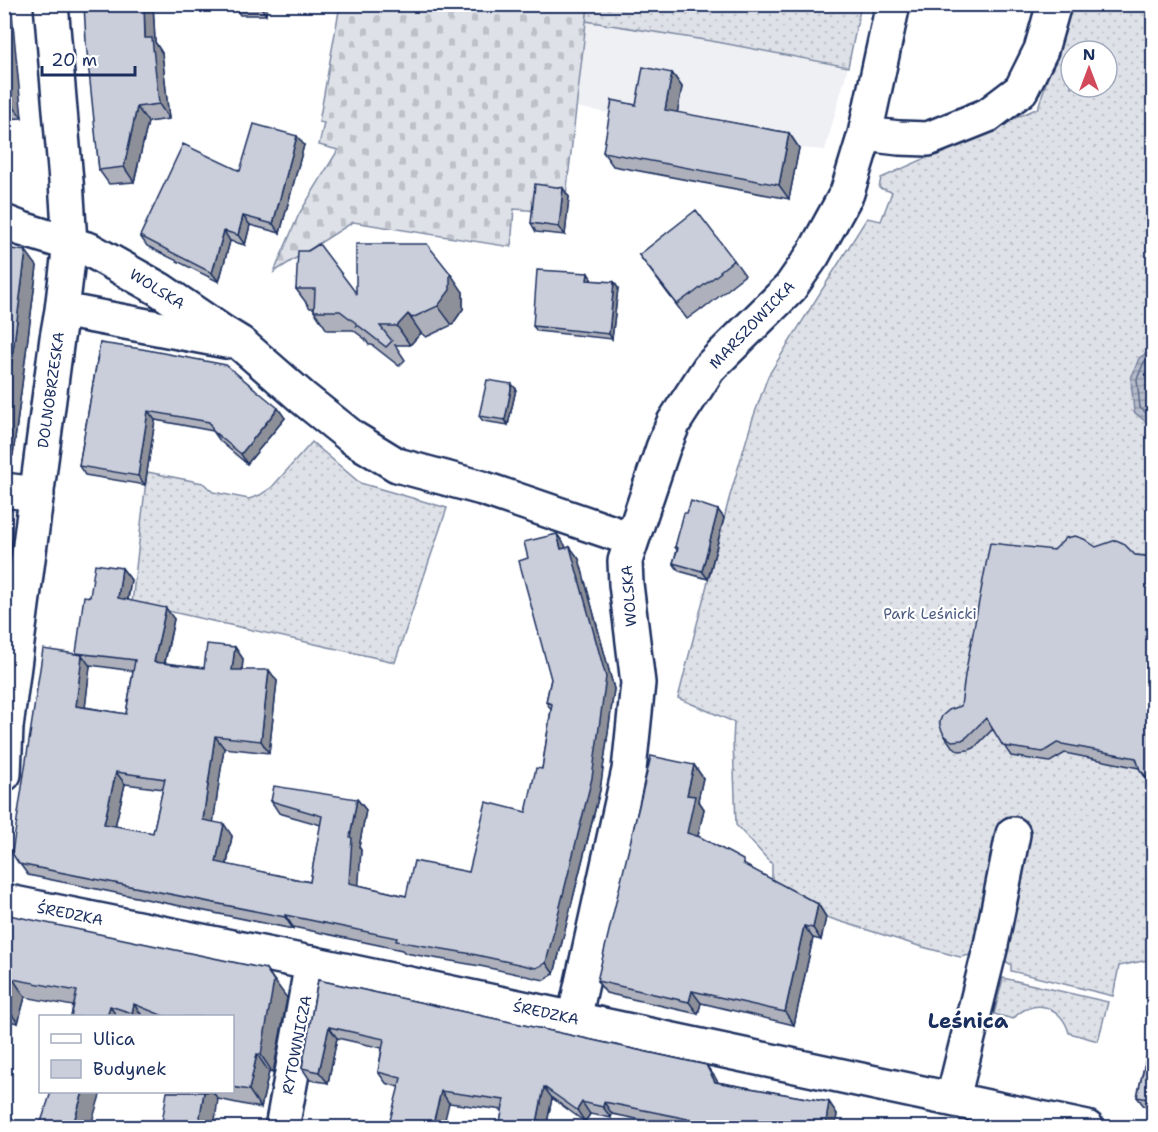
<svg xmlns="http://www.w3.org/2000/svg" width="1158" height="1132" font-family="'Shantell Sans',sans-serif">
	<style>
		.built { fill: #eff0f4 }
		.grass { fill: url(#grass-dots); stroke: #7c88a2; stroke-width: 1.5; fill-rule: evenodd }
		.cemetery { fill: url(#cemetery-stones); stroke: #7c88a2; stroke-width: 1.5 }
		.water { fill: url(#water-rules); stroke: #77839f; stroke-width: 1.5 }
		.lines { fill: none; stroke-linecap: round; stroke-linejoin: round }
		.shore { stroke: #596789; stroke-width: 1.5 }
		.minor-casing { stroke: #1b2f5e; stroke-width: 38 }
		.major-casing { stroke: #1b2f5e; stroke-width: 38 }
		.minor { stroke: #fff; stroke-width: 33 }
		.major { stroke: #fff; stroke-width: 33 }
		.wall { fill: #aeb1bb; stroke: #1b2f5e; stroke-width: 1.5; fill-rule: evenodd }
		.shaded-wall { fill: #8d9099; stroke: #1b2f5e; stroke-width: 1.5 }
		.building { fill: #caceda; stroke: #1b2f5e; stroke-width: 1.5; fill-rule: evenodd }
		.labels { text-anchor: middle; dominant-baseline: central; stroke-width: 4.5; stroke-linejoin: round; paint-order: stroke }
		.street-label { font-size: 15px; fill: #1b2f5e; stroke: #fff }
		.park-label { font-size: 15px; fill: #4c5c80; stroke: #fff }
		.district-label { font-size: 21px; font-weight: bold; fill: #1b2f5e; stroke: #fff }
	</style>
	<defs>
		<pattern id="grass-dots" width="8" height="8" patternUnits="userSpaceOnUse" patternTransform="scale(1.5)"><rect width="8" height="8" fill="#dee1e7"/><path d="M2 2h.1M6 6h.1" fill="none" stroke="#bec1c9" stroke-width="1.8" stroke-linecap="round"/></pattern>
		<pattern id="cemetery-stones" width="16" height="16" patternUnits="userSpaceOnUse" patternTransform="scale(1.5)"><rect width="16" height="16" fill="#dee1e7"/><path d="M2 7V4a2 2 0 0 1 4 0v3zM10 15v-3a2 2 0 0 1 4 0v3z" fill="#bec1c9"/></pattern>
		<pattern id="water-rules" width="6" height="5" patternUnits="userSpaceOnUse" patternTransform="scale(1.5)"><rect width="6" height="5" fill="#b5bbca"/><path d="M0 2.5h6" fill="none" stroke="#9298a7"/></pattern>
	</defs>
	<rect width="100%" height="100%" fill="#fff"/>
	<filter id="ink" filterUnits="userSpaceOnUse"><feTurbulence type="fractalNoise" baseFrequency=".0167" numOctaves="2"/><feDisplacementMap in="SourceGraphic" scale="12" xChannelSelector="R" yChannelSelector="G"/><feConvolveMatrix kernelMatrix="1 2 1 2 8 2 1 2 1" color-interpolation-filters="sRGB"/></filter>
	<g filter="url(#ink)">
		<path class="built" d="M586,21l131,21 131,25 -23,83 -26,-2 -223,-41z"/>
		<path class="grass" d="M588,5v-1l273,1 -13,62 -131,-25 -131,-21z
			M1071,5h82v954l-34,7 -6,30 -102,-25v-6l-10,-7 -26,-8 -5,5 -10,2 -41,-11 -93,-29 -54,-30v-23l-36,-39 -3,-83 1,-20 -56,-24 51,-199 23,-78 16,-45 99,-158 14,3 11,-29 -13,-4 2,-10 157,-70zM1071,51h36v36h-36z
			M312,442l48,41 87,25 -52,154 -263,-59 15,-131 56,11 10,9 36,7 11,-4 12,-8z
			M1003,978l105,24 -10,39 -29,-8c-7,-28 -37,-36 -56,-14l-19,-5z"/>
		<path class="cemetery" d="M340,5h248l-22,191 -27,15 -25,-2 -3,38 -158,-25 -79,50 25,-58 39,-64 -19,-5 5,-22 -5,-1z"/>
		<path class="water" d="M1153,349v76l-4,-1 -15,-12 -3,-33 8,-21z"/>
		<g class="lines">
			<path class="shore" d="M1154,356l-10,6 -7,17 3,29 14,11"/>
			<defs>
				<path id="minor" d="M865,134l34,4 29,1 60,-24 33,-25 20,-40 13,-46
					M4,222l18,7 68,21 69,39 63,43 18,11 63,55 50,40 44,27 85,23 149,51
					M62,310l164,31
					M4,490l33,4
					M4,774l2,-47 51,-389 5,-28 8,-67 -4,-62 -15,-177
					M574,1019l55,-249 9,-87 -12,-99 -1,-23 38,-113 11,-26 35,-54 81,-80 23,-33 34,-62 18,-59 28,-130
					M953,1098l38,-153 22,-111
					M282,1128l30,-165"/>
				<path id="major" d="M4,901l321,65 762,162"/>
			</defs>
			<use href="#minor" class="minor-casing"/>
			<use href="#major" class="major-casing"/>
			<use href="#minor" class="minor"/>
			<use href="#major" class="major"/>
		</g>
		<path class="wall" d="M4,4l18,114 -18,1z
			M84,4h69l2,38 7,11 7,66 -21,3 -14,60 -25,2 -10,-14z
			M267,4l-1,11h-26l-7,-10z
			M672,73l10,14 -5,26 112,20 10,15 -10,51 -176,-33 -10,-14 33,-47z
			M304,145l-24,88 -30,-8 -5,20 -15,-4 -11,41 -72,-36 -7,-10 100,-65z
			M569,197l-4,38 -29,-3 -5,-9z
			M4,248l33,18 -24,189 -9,5z
			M308,251l48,42 107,-1v17l-11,16 -26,12 -5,-4 -11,12h-15l10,15 -6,6 -27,-21h-3l-4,-6 -12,-9h-26l-13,-19v-3h-4l-14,-19z
			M639,255l95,5 11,15 -14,11v1l-29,23 -1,-1 -14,10z
			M591,278v3l23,1 4,6 -6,51 -75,-8 -4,-5z
			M100,343l185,75 -38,46 -27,-23 -7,-10 -58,-11 -10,65 -60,-10 -6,-9z
			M516,389l-8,36 -25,-4 -4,-5z
			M718,510l6,8 -16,61 -29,-8 -6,-8 4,-13 -2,-3 12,-34z
			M565,545l1,3 4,-1 9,12 35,130 -14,101 -46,184 -10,6 -64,-14 -75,-13 -3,-3 -109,-23v2l-265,-54 -16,-22 64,-199 14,-57 32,-29 9,12 -3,20 46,19 -9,44 39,5 31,-21 8,12 -1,11 35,11 -8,72 -45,-5 -11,74 19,14 -5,29 83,17 11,-57 -42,-12 -8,-12 86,-2 9,11 -7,37 2,3 -3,35 48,11 63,-24 57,-60 16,-43 9,-60 -5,-7 5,-23zM90,665l43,6 -7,43 -41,-7zM125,784l38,5 -10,44 -38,-7z
			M1096,547l39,8 19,2v229l-7,-6 -8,-12 -74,-15 -15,9 -39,-6 -18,-27 -19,19 -5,2 -10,1 -8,-6 -7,-10 110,-185z
			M694,765l9,13 -5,22 6,9 -6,27 49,31 71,37 8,13 -5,23 -8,-2 -19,87 -93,-22 -3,11 -92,-21 -9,-12z
			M4,914l283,84 -14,75 -4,-1 -8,36 -43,-9 -51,-7h65v-75h-161l2,-11 -48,-9 -7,26 -14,-3z
			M318,980l388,85 11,17 112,20 8,12 -2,14h-154l-69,-14 -1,4 -21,-4 -5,8 -33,-24 -6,30h-47l4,-18 -54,-7 -63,-20 -8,-11 4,-24 -45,-10 -9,45 -18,-3 -8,-12z
			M1154,1025v83l-10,-2 -7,-9z"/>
		<path class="shaded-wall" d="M4,4h7l11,114 -12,-16 -6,-61z
			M144,4h9l2,38 7,11 7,66 -10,-15 -14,-66z
			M259,4h8l-1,11z
			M672,73l10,14 -7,38 -10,-15z
			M137,107l11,15 -14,60 -10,-15z
			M789,133l10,15 -10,51 -10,-14z
			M297,136l7,9 -24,88 -7,-9z
			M563,188l6,9 -4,38 -6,-8z
			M243,216l7,9 -5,20 -7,-10z
			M224,231l6,10 -11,41 -7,-9z
			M26,251l11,15 -24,189 -9,-12v-23z
			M450,273l13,19v17l-11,16 -14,-19z
			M588,273l3,5v8l-4,-6z
			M614,282l4,6 -6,51 -3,-5z
			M408,314l13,19 -11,12 -13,-19z
			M512,384l4,5 -8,36 -3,-5z
			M278,408l7,10 -38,46 -6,-10z
			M148,411l7,9 -10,65 -7,-9z
			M718,510l6,8 -16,61 -6,-8z
			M557,534l8,11 4,16 -8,-12z
			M570,547l9,12 35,130 -14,101 -46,184 -8,-11z
			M122,568l9,12 -5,29 -8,-11z
			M166,608l8,11 -12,55 -8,-12z
			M235,647l8,12 -2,22 -9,-11z
			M82,655l8,11 -6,51 -8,-11z
			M1152,657l2,3v32l-6,-10z
			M269,670l8,11 -8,72 -8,-12z
			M215,736l9,12 -12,83 -9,-11z
			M694,765l9,13 -5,22 6,9 -8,36 -9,-12v-38z
			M116,772l9,12 -12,51 -9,-11z
			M357,799l9,11 -7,37 2,3 -3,45 -9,-12 1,-46z
			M224,824l8,12 -7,38 -9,-12z
			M818,904l8,13 -5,23 -8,-12z
			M285,915l8,12v2l-8,-12z
			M804,926l9,12 -19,87 -9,-13z
			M266,969l21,29 -14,75 -12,-18z
			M13,979l12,18 -7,26 -13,-18z
			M692,991l9,12 -3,11 -9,-12z
			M134,1004l9,13h-8l-3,-4z
			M110,1006l7,11h-10z
			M329,1027l8,11 -9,45 -9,-11z
			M257,1054l12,18 -8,36 -12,-18z
			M706,1065l9,12 9,16 -9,-11z
			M544,1087l8,11 -6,30h-10z
			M441,1091l8,12 -6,25h-11z
			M83,1092h18l-11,36h-18z
			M204,1092h9l5,7 -4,29h-16z
			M582,1102l8,12 -5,8 -8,-12z
			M604,1102l8,12 -1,4 -8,-11z
			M829,1102l8,12 -2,14h-10z"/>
		<path class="building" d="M84,4h60l1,34h7l7,66 -22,3 -13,60 -25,3 -13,-128z
			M233,4h26v1z
			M4,41l6,61h-6z
			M643,67l29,6 -7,37 124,23 -10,52 -176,-33 9,-52 24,5z
			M254,124l43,12 -24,88 -30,-8 -5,19 -14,-4 -12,42 -72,-37 43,-92 57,27z
			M535,184l28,4 -4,39 -28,-4z
			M696,210l38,50 -14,11 1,1 -30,23v-1l-14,10 -38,-49z
			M319,244l37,49v-49h71l23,29v17l-12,16 -26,12 -4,-4 -11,12h-17l12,15 -6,6 -27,-21h-3v-3l-16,-12h-26l1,-22h-19l2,-38h10z
			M4,248l22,3 -22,169z
			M537,270l51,3 -1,7 27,2 -5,52 -76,-8z
			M100,343l42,6 84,16 52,43 -37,46 -28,-23 -4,-9 -61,-11 -10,65 -59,-10z
			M487,380l25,4 -7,36 -26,-4z
			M691,501l27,9 -16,61 -29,-8 5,-15 -3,-1 9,-34h3z
			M557,534l4,15 9,-2 36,130 -14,101 -46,185 -10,5 -64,-14 -76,-13 1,-3 -112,-23v2l-266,-53 -7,-11 31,-204 39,6 -6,51 50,8 9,-54 -59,-7 8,-57 6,1 5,-33 27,4 -4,30 48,10 -12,54 50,6 3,-24 28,3 -3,23h37l-8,71 -46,-5 -12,84 21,4 -8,38 94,20 12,-66 -51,-15 3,-15 83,13 -7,38 2,1 -3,45 57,13 8,-35 55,11 17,-70 40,10 10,-44 6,1 10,-65 -6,-2 5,-23 -32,-118 9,-3 -4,-16zM116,772l49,7 -12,54 -49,-9z
			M1075,536l9,3 12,8 20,-7 7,3 12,12 19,2v99l-2,1 -4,25 6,10v86l-4,2 -10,-10 -4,-12 -79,-15 -14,9 -40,-6 -17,-28 -19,19 -5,3 -10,1 -8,-6 -4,-9v-5l2,-5 7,-6 12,-4 4,-31 25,-132 64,7 12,-12z
			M651,756l43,9 -7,30 8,1 -8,37 13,4 43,23v4l75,40 -5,24 -9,-2 -19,86 -93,-21 -3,11 -92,-21z
			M4,914l262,55 8,12 -13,74 -4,-1 -8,36 -17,-3v-70h-66l-32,-13 -2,9 -22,-7 -3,11h-36l6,-26 -64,-12 -8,26h-1z
			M318,980l388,85 9,17 114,20 -4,26h-107v-3l-114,-23 -1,5 -21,-5 -5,8 -33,-23 -8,41h-37l5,-28 -63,-9 -9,37h-44l13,-50 -23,-6 6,-33 -55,-12 -10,45 -17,-4z
			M1154,1025v75l-17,-3z
			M51,1092h32l-11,36h-33z
			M167,1092h37l-6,36h-37z"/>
	</g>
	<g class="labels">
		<g class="street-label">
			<text transform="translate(157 289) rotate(32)">WOLSKA</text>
			<text transform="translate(752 325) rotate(-46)">MARSZOWICKA</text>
			<text transform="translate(51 390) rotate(-82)">DOLNOBRZESKA</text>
			<text transform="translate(629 596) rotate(-94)">WOLSKA</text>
			<text transform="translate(70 914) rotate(11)">ŚREDZKA</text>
			<text transform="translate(546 1013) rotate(12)">ŚREDZKA</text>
			<text transform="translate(297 1045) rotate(-79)">RYTOWNICZA</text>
		</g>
		<g class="park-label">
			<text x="930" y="614">Park Leśnicki</text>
		</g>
		<g class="district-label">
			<text x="968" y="1021">Leśnica</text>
		</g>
	</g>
	<rect width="1158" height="1132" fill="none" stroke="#fff" stroke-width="24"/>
	<rect x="12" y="12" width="1134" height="1108" fill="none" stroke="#1b2f5e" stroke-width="2" filter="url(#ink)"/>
	<rect x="39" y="1015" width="195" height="78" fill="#ffffff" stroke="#a4acbf" stroke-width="1.5"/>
	<rect x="51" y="1034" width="30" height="9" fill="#ffffff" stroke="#a4acbf" stroke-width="1.5"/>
	<text x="93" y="1045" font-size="18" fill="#1b2f5e">Ulica</text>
	<rect x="51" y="1060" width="30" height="18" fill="#caceda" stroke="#a4acbf" stroke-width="1.5"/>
	<text x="93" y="1075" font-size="18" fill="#1b2f5e">Budynek</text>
	<g transform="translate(1089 69)"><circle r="28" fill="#ffffff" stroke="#a4acbf" stroke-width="1.5"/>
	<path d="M0-4.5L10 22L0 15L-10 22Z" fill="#d1495b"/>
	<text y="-9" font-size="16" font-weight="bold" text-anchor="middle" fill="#1b2f5e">N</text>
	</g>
	<path d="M42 66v9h93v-9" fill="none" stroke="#1b2f5e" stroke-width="3"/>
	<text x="51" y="66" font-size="18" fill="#1b2f5e" stroke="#ffffff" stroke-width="4.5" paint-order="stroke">20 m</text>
</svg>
